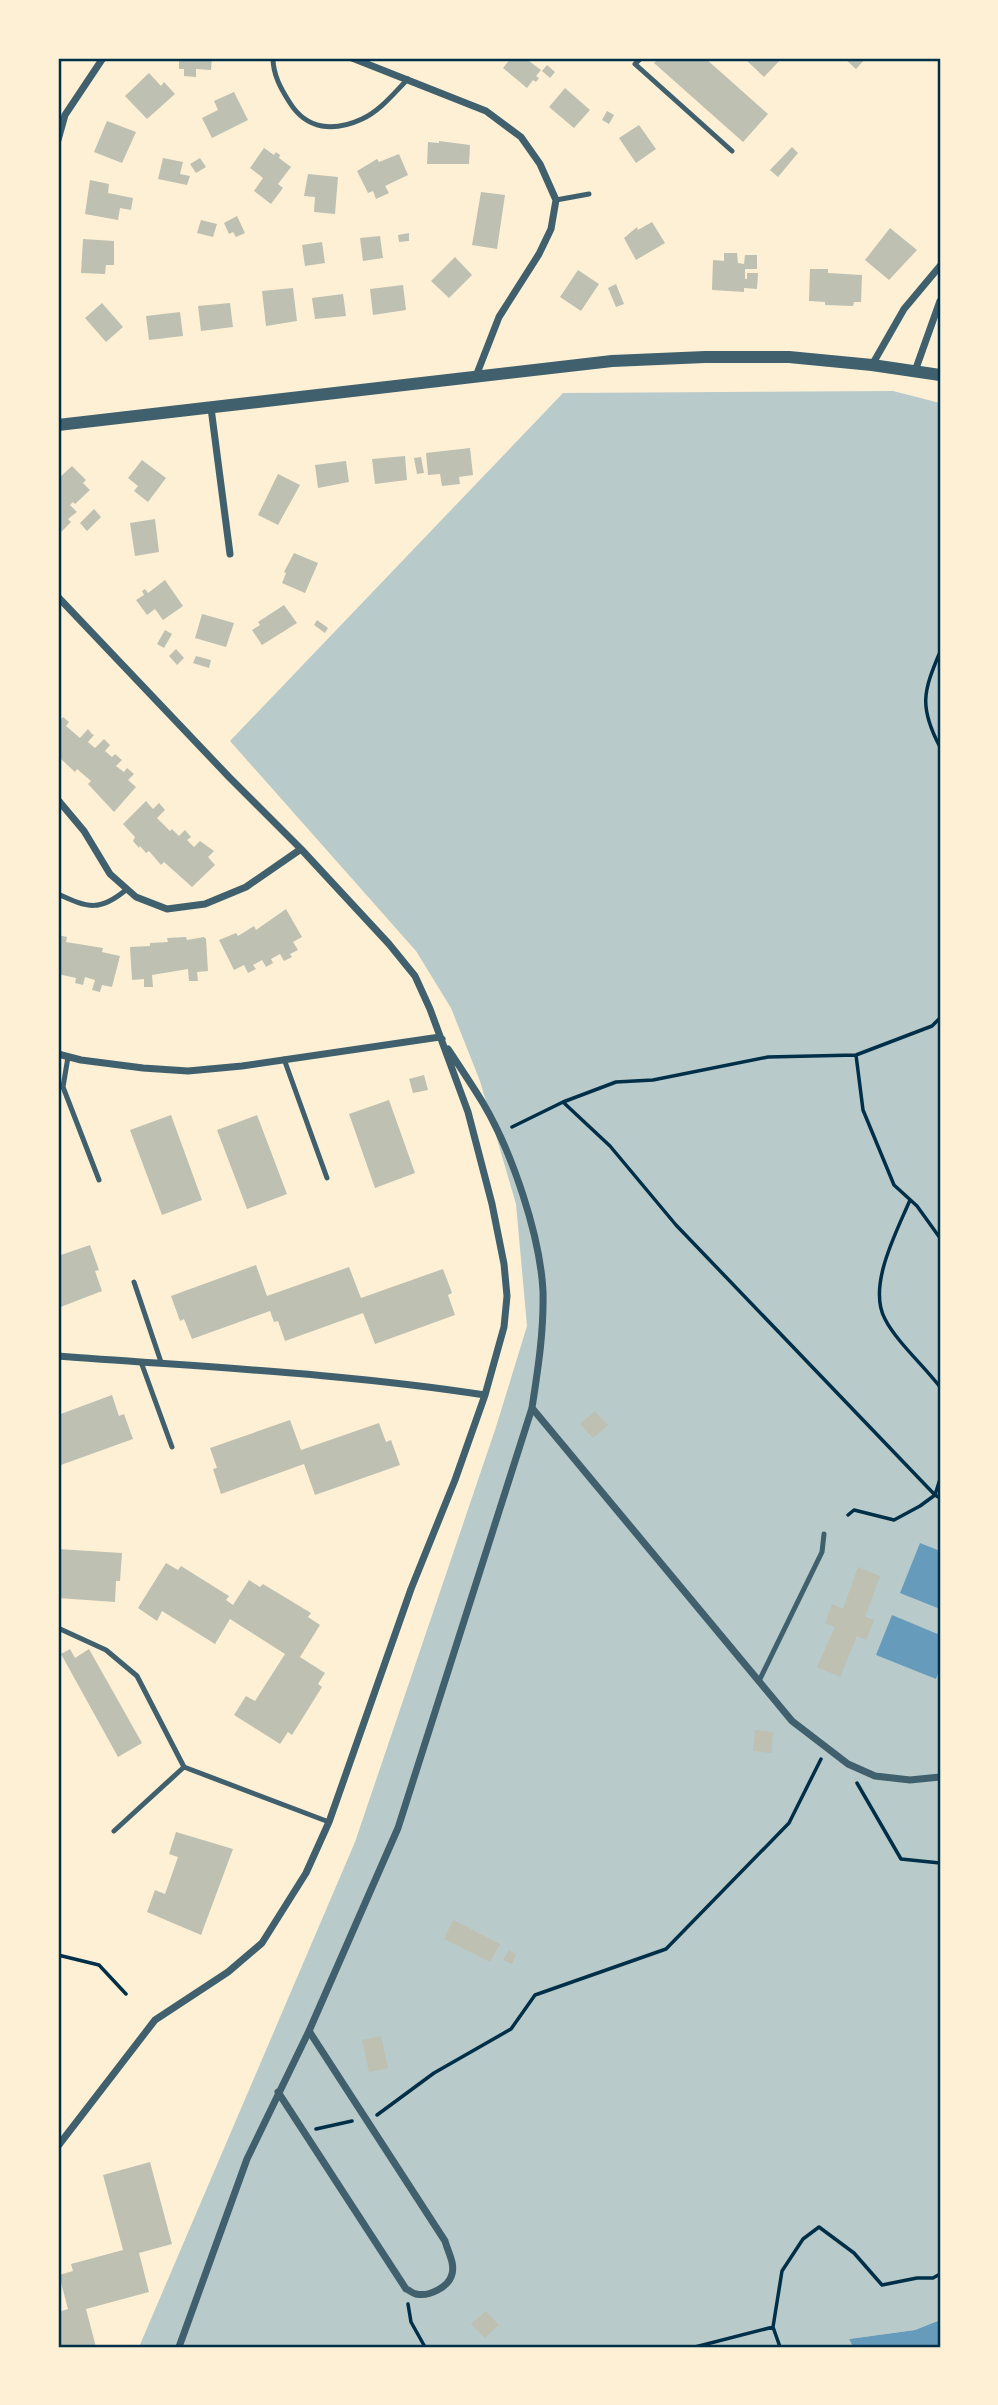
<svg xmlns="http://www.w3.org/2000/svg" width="998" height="2405" font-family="Spectral,serif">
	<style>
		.green { fill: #b9caca }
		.water { fill: #669bbc }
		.building { fill: #bec0b2 }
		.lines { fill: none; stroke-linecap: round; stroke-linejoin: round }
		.path { stroke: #003049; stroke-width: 3.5 }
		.service { stroke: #3f606c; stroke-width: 5 }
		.minor { stroke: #3f606c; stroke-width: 7 }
		.tertiary { stroke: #3f606c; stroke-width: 12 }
		.neatline { fill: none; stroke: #003049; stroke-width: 2.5 }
	</style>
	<rect width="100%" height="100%" fill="#fdf0d5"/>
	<path class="green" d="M893,391l47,12v1917l-25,10 -66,9 4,8h-714l216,-505 141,-415 31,-101 -11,-122 -36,-123 -29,-73 -35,-57 -186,-210 333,-348z"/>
	<path class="water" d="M920,1543l20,8v58l-40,-16z
		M892,1615l48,20v33l-4,11 -60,-24z
		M940,2320v27h-87l-4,-8 66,-9z"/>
	<path class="building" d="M179,58h33l-1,12 -15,-1v8l-12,-1v-7h-5z
		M511,58h14l16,12 -5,6 3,2 -3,4 -3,-2 -6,8 -24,-20z
		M659,58h46l63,56 -25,28 -89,-79z
		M744,58h38l-18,19z
		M844,58h22l-10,11z
		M547,65l8,7 -5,6 -8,-7z
		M149,73l12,13 3,-4 11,12 -28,25 -22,-23z
		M565,88l25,22 -16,18 -25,-21z
		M234,92l14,28 -36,18 -10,-20 16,-8 -4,-9z
		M607,111l7,4 -5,9 -7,-4z
		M107,121l29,11 -14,31 -28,-11z
		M639,125l17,24 -20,14 -17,-25z
		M439,141l31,4 -1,19h-42l1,-22 11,1z
		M792,147l6,6 -20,24 -8,-7z
		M264,148l10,7 2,-3 4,3 -1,3 12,9 -13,17 5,4 -12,16 -17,-13 9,-13 -13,-10z
		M399,154l9,21 -23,11 4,7 -13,6 -3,-8 -5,2 -11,-22 20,-12 2,3z
		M163,158l20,4 -3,12 10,2 -3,9 -29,-6z
		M200,158l6,9 -10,6 -6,-9z
		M308,174l30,3 -3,37 -21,-2 1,-15 -11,-1z
		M90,180l19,4 -1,9 25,5 -2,12 -11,-2 -2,12 -33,-6z
		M481,192l24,3 -8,54 -25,-4z
		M237,216l8,17 -9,4 -3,-5 -4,2 -5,-11z
		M201,220l16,4 -4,13 -16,-4z
		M652,222l13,21 -29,17 -12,-22 13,-11 1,3z
		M890,228l27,22 -28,30 -24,-20z
		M409,233v8l-10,1 -1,-7z
		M380,236l3,22 -20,3 -3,-23z
		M83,239l31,2v24h-8l-1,9 -24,-1z
		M322,242l3,21 -20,3 -3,-21z
		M724,253h13l1,10 6,1 1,-9h12v14h-12v10h2v-6h11l-1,16 -13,-1v4l-32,-2 1,-30 11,1z
		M455,257l17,18 -23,23 -18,-17z
		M810,269h18v4l34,2 -1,27h-7l-1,4 -28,-1v-3l-16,-1z
		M578,270l21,14 -18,27 -21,-14z
		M616,284l8,20 -8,3 -8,-19z
		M403,285l3,25 -33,5 -3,-26z
		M293,288l4,33 -31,5 -4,-35z
		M343,294l3,22 -31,3 -3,-21z
		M102,303l21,24 -17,15 -21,-24z
		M230,303l3,24 -32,4 -3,-25z
		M180,312l3,24 -34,4 -3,-24z
		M470,448l3,27 -14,2 1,7 -18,2 -2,-12 -12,1 -2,-22z
		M405,456l2,24 -32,4 -3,-25z
		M421,457l3,16 -7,1 -3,-16z
		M142,460l24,18 -18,24 -14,-11 4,-5 -10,-8z
		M346,461l3,21 -31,6 -3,-23z
		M72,466l14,14 -3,3 7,7 -15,14 -2,-2 -3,3 7,7 -9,7 3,3 -13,13v-56z
		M278,474l22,11 -22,40 -20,-10z
		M94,509l7,8 -14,14 -7,-8z
		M155,519l4,33 -24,4 -5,-33z
		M294,553l24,10 -13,30 -23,-10 4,-10 -2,-1z
		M165,580l18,26 -20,14 -8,-11 -8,6 -11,-15 8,-5 -2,-4 3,-2 3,4z
		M284,605l13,18 -35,22 -10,-15 8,-5 -2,-3z
		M202,614l32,9 -8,24 -31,-9z
		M317,620l11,8 -3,5 -11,-8z
		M165,630l7,4 -8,14 -7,-4z
		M176,649l8,9 -7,7 -8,-9z
		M196,656l15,4 -2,8 -16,-5z
		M63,717l6,5 -3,4 14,12 8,-9 4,5 2,1 -6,7 7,6 9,-9 6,6 -5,6 7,6 3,-3 7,6 -6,6 8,6 3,-4 7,6 -6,6 8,7 -22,25 -26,-28 3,-3 -14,-12 -2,3 -14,-13 -3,4v-40z
		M146,801l7,8 6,-6 6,7 -8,8 13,13 2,-2 7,7 6,-6 6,7 -4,3 7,7 6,-6 14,10 -6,6 7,8 -23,22 -28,-25 -3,3 -12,-14 -3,2 -6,-7 -1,2 -6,-7 2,-4 -12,-13z
		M286,909l16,28 -9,5 5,8 -8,4 2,3 -8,4 -4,-7 -9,5 2,4 -7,4 -4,-7 -9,5 3,4 -8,4 -4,-8 -10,5 -15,-30 17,-7 2,3 16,-10 2,4z
		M58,935l9,2 -1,5 37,6 -1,4 18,4 -8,31 -10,-2 -2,7 -8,-2 3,-10 -10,-3 -2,8 -8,-2 1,-5 -18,-4z
		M186,937l1,3 17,-3 2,2 2,32 -11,1 1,9h-9l-1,-12 -36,6 1,12h-9v-8l-12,1 -2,-33 20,-1v-3l18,-1 -1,-4z
		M424,1075l4,15 -15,3 -4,-14z
		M389,1100l26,73 -40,15 -26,-74z
		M171,1115l31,85 -40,15 -32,-85z
		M257,1115l30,79 -40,15 -30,-79z
		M90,1245l9,25 -4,1 7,20 -44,17v-52z
		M256,1265l11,31 82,-29 12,31 82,-29 9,24 -4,2 7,20 -80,29 -12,-31 -78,28 -7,-20 -4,1 -4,-11 -78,28 -8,-20 -4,2 -9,-25z
		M112,1395l7,21 5,-2 9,25 -75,27v-51z
		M595,1411l13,14 -15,13 -13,-14z
		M290,1420l11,30 78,-27 7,19 5,-2 9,25 -85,30 -11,-31 -83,30 -8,-25 4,-1 -7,-20z
		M58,1549l64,4 -2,28h-4l-1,21 -57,-4z
		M166,1563l12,7 3,-4 48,30 -3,4 7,5 16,-25 11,7 3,-3 48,29 -3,4 12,8 -20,32 25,16 -7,11 4,3 -30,48 -4,-3 -8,12 -46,-29 12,-19 9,5 30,-47 -55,-35 -15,25 -53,-33 -5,10 -19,-13z
		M858,1567l22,9 -15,41 9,3 -8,20 -9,-4 -17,41 -23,-10 18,-40 -10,-4 7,-19 11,5z
		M70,1649l5,9 14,-9 53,94 -24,14 -57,-103z
		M755,1730l18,2 -2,21 -18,-2z
		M176,1832l57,17 -32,86 -54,-23 8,-22 10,4 13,-37 -9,-3z
		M453,1920l47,24 -10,18 -46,-23z
		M509,1950l7,4 -4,10 -9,-4z
		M381,2036l7,32 -19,4 -7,-32z
		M150,2162l22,82 -33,9 10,39 -63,17 10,38h-38v-35l10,-3 -9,-34 14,-4 -2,-7 52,-14 -20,-75z
		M486,2311l13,14 -14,13 -14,-14z"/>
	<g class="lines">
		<path class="path" d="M940,652c-17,40 -21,55 0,95
			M856,1055l7,55 31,75 23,21 23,32
			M512,1127l51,-25
			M910,1200c-13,31 -43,86 -25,119 11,22 39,47 55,68
			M940,1479l-5,16 5,3
			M848,1515l6,-5 40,10 26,-14 15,-11 -259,-270 -66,-79 -47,-44 53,-20 37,-2 115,-23 88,-2 76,-29 8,-8
			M857,1783l44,76 39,4
			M58,1955l41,10 27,29
			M377,2115l57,-42 77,-44 24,-34 131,-46 123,-126 32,-64
			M316,2129l36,-8
			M408,2304l3,18 14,25
			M695,2347l78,-20
			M780,2347l-7,-20 9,-56 21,-32 16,-12 35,26 28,32 35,-7h16l7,-4"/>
		<path class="service" d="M273,58c0,17 8,31 17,45 17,27 44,29 72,16 18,-8 32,-26 46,-40
			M641,58l-6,6 97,87
			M556,200l33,-6
			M58,894c30,14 42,18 69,-5
			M68,1057l-5,30 36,93
			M284,1059l43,119
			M134,1282l27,80
			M141,1362l31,85
			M58,1628l48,22 31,26 47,91 145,55
			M759,1681l63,-129 2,-18
			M114,1831l70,-64"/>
		<path class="minor" d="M352,58l134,53 35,26 19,27 16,36 -5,29 -12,25 -40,63 -23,59
			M58,140l7,-25 38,-57
			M872,365l32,-56 36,-43
			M915,371l25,-70
			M211,408l19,146
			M58,597l171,180 72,72 88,95 26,32 15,33 38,103 24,92 12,60 3,32 -3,31 -19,68 -30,85 -44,109 -82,233 -23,51 -44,70 -34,29 -73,48 -97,126
			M58,800l26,31 26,43 26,23 31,12 38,-5 41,-17 55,-38
			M58,1054l23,6 62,8 45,3 54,-5 198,-29 2,2
			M58,1356c142,11 285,17 427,39
			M532,1408l260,313 56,43 27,12 35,4 30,-3
			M278,2092l128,197c3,1 6,4 10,5 13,3 33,-7 36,-20 3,-11 -4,-22 -7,-33l-136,-210
			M179,2347l68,-188 62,-128 89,-203 134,-420c6,-39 12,-77 11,-117 -3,-56 -31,-139 -60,-188 -11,-18 -23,-36 -35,-54"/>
		<path class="tertiary" d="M58,425l554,-64 93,-4h84l83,8 68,10"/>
	</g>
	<rect width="998" height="2405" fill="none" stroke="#fdf0d5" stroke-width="119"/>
	<rect x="60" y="60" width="879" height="2286" class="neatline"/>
</svg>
